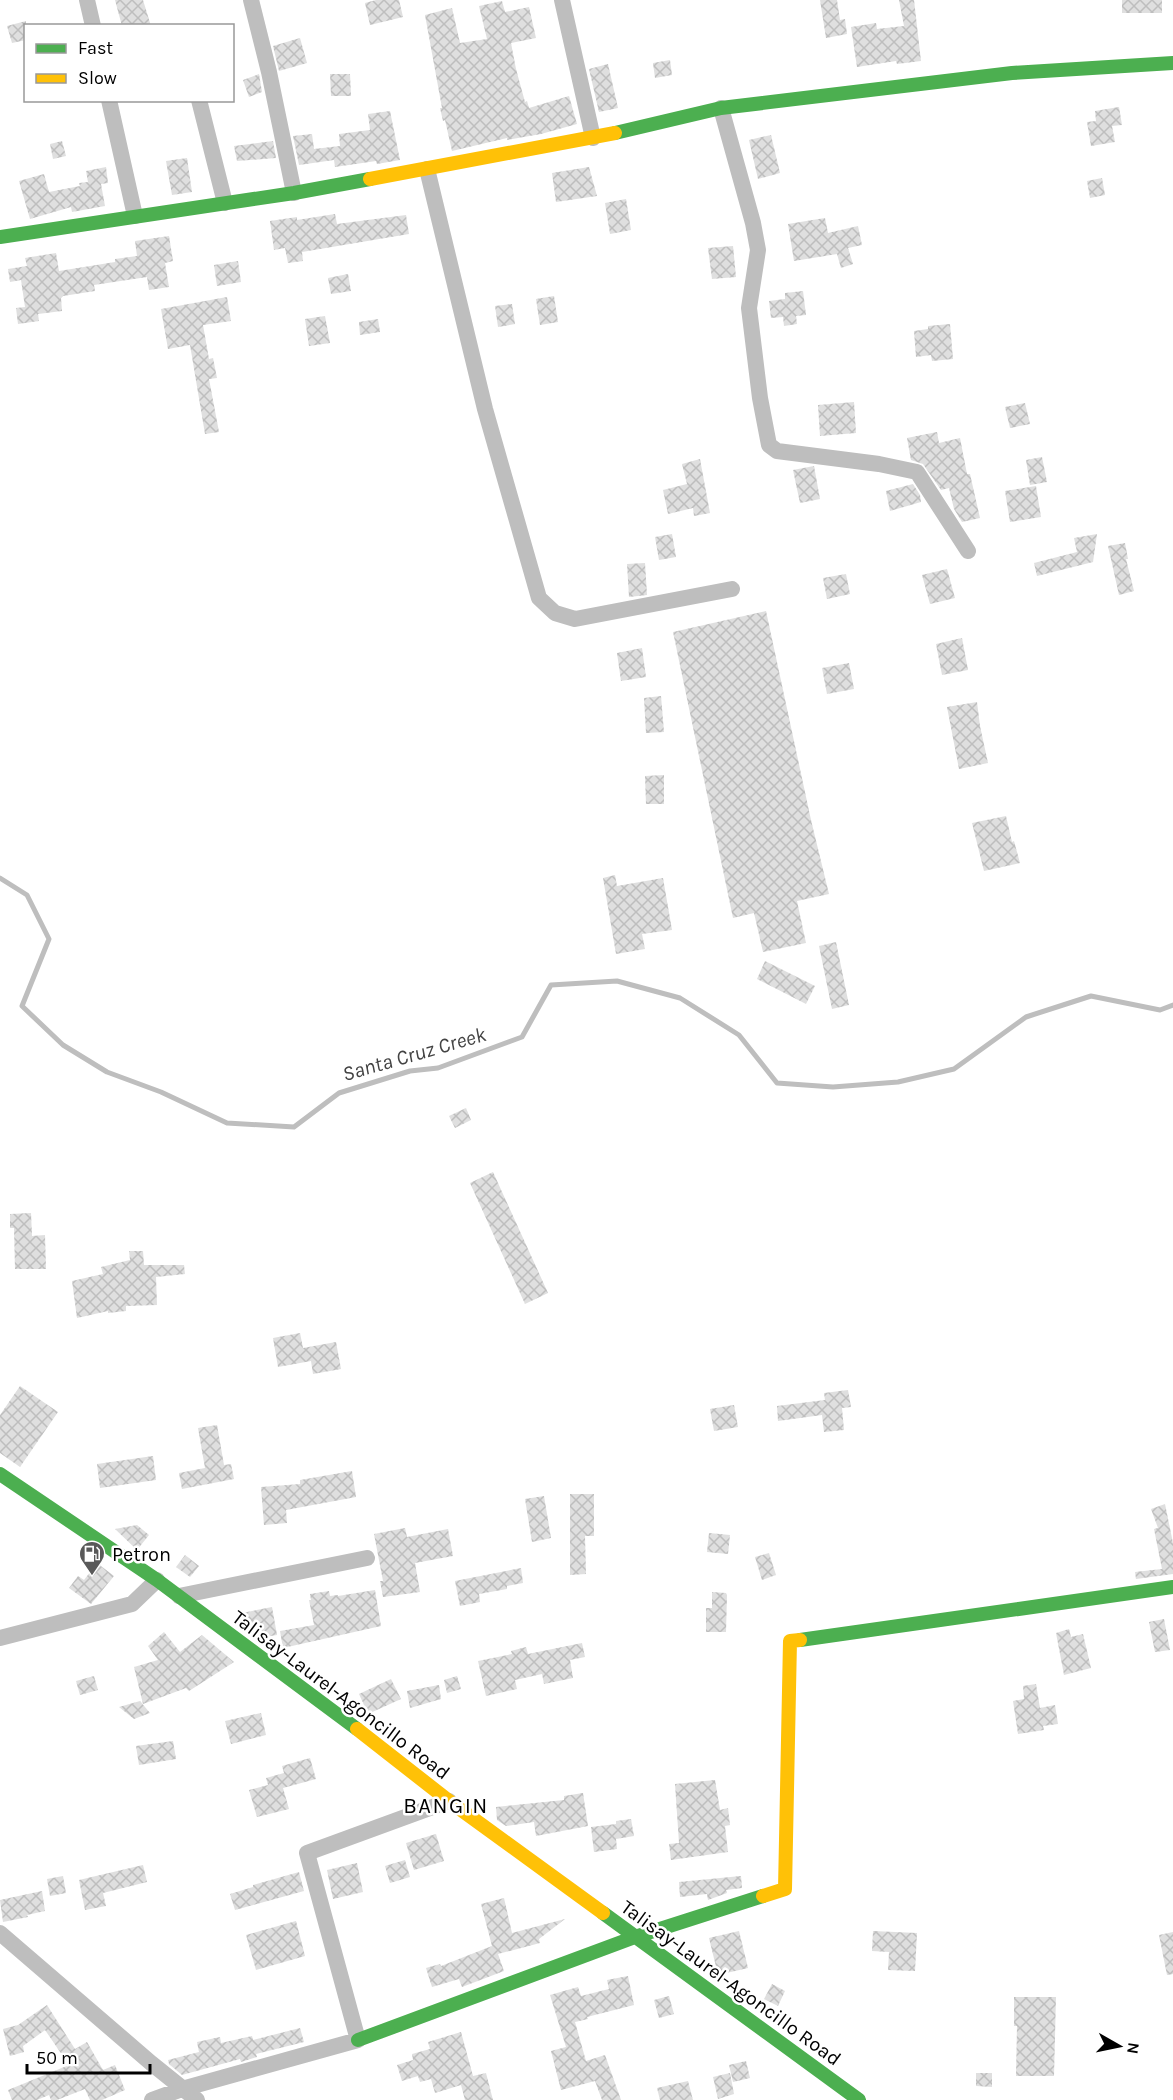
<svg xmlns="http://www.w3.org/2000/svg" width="1173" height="2100" font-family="Karla,sans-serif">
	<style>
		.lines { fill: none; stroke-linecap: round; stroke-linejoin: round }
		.stream { stroke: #bebebe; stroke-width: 5 }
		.building { fill: url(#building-cross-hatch) }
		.street { stroke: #bebebe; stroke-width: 16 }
		.fast { stroke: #4caf50; stroke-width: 14 }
		.slow { stroke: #ffc107; stroke-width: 14 }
		.labels { text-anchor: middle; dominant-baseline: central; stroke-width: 5; stroke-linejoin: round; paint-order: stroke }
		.poi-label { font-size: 20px; fill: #000; stroke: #fff; text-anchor: start }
		.street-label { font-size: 20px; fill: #000; stroke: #fff }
		.water-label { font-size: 21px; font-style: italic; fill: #434343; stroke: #fff }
		.quarter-label { font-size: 22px; letter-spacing: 1.5px; fill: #000; stroke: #fff }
	</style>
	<defs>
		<pattern id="building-cross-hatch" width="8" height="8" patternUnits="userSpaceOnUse" patternTransform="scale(1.5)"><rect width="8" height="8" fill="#dfdfdf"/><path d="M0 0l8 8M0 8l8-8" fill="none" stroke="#bebebe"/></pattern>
	</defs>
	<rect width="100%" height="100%" fill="#fff"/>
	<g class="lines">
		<path class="stream" d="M0,878l27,17 22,44 -27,67 41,39 44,27 54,20 66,31 67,4 45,-34 71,-22 28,-3 84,-31 29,-52 66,-4 63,17 59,37 38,48 56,4 65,-5 56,-13 72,-52 65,-21 69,14 13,-5"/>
	</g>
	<path class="building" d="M115,0h28l8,26h-29z
		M376,0h23l4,17 -33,8 -5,-22z
		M820,0h17l3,20 5,-1 2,15 -21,4z
		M899,0h15l7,61 -24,3 -1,-3 -39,6 -6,-40 25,-4 1,6 27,-3z
		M1122,0h40v13h-40z
		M502,1l3,11 24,-5 7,31 -25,5 5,26 9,33 2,-1 2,7 40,-12 8,28 -36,10 -34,6v-2l-55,13 -7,-31 -2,1 -3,-13h2l-17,-93 27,-7 8,35 27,-4 -8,-33z
		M26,21v19l-14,3 -5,-17z
		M300,38l7,25 -28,8 -6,-25z
		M670,60l2,15 -17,3 -2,-15z
		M608,64l10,44 -19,4 -10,-43z
		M259,74l3,18 -13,5 -6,-17z
		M330,74h20l1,22h-20z
		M1119,107l3,18 -10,1 3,16 -24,4 -4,-24 9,-1 -1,-10z
		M390,111l10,49 -23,4 -1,-3 -41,6 -1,-7 -35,5 -6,-29 19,-2 2,15 26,-3 -1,-12 31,-4 -2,-16z
		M771,135l9,38 -22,6 -9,-39z
		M62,141l4,15 -13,3 -3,-15z
		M273,141l3,17 -39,3 -3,-15z
		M187,158l5,34 -20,3 -6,-34z
		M106,167l2,16 -7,1 4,22 -33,6 -1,-5 -41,12 -11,-38 25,-7 5,18 31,-6 -1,-3 9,-1 -2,-11z
		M589,167l8,29 -41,6 -4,-29z
		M1102,178l3,17 -15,3 -3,-17z
		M626,199l5,31 -21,4 -5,-31z
		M335,214l2,10 69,-9 3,19 -107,18 1,9 -15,2 -3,-15 -11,2 -4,-29 27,-4v3z
		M825,218l3,15 30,-7 4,19 -14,3 5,16 -12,4 -4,-14 -43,7 -6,-37z
		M169,236l4,25 -8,2 4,24 -20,3 -2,-13 -53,8 1,6 -32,5 -2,2 1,13 -24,3 1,7 -21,3 -2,-16 9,-1 -4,-27 -11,2 -2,-13 19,-3 -2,-8 31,-5 3,18 56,-9v-3l22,-3 -2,-15z
		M733,246l3,31 -24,2 -4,-31z
		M238,261l3,21 -24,4 -3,-21z
		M348,274l3,17 -20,3 -3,-16z
		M803,291l3,24 -10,1 1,8 -13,2 -1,-9 -12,1 -2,-17 16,-2v-6z
		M554,296l4,26 -18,3 -4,-26z
		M227,297l4,24 -28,4 6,34 4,-1 4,20 -8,1 10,53 -14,2 -15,-89 -22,4 -7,-40z
		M512,304l3,20 -17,3 -3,-21z
		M325,316l5,27 -21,3 -4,-27z
		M378,319l2,13 -20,3 -1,-13z
		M950,324l3,35 -21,2 -1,-6 -15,2 -2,-26 14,-2v-3z
		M854,402l2,31 -36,3 -2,-31z
		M1025,403l5,21 -20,4 -5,-21z
		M937,432l2,11 21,-5 7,36h3l10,44 -18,4 -8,-13 -5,-21 -8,2 -18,-26 -12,-4 -4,-22z
		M1042,457l5,25 -17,3 -4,-25z
		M700,459l10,54 -16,3 -1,-8 -25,6 -5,-24 24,-6 -5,-20z
		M814,466l6,33 -20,4 -7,-33z
		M913,484l7,11 1,7 -31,9 -4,-20z
		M1036,486l5,31 -31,5 -5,-31z
		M672,534l4,23 -17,3 -4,-23z
		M1097,534l-4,28 -56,14 -3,-13 43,-11 -3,-14z
		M1125,543l3,16h-2l8,32 -15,4 -11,-49z
		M645,563l2,32 -18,2 -2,-33z
		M947,569l8,29 -25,6 -8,-29z
		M846,574l4,20 -23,5 -4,-21z
		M766,611l45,209 18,74 -32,7 9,42 -43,9 -9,-39 -21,5 -60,-286z
		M962,638l6,32 -26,5 -6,-31z
		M642,648l4,29 -25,4 -4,-28z
		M849,663l5,26 -27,5 -5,-26z
		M661,696l3,36 -18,1 -2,-35z
		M977,702l3,24 8,37 -29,6 -12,-62z
		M664,775v29h-18l-1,-28z
		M1006,816l6,26 2,-1 6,22 -36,8 -12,-48z
		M615,875l2,11 46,-8 9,52 -30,4 3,15 -29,5 -13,-76z
		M836,942l13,63 -17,4 -13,-63z
		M765,961l50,25 -9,18 -49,-25z
		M466,1108l5,12 -16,8 -6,-12z
		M493,1172l55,121 -23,11 -55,-121z
		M31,1213l1,23 13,-1 1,34h-31l-1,-41h-4v-14z
		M129,1251h14l1,14h40l1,9 -29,3 1,28 -31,1v5l-18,2v-2l-31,7 -5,-37 31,-7 -2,-7 29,-7z
		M300,1333l3,15 33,-6 5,27 -28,5 -2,-13 -33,6 -5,-29z
		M20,1386l38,26 -38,55 -20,-14v-38z
		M848,1390l3,17 -9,1 2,22 -20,2 -2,-17 -44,6 -1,-15 48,-6 -1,-7z
		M734,1405l4,22 -24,4 -4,-22z
		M217,1425l7,40 7,-1 3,15 -52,10 -3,-16 26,-5 -7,-40z
		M153,1456l3,24 -56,8 -3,-24z
		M352,1471l4,26 -70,13 1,13 -23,2 -3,-38 39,-3v-4z
		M570,1494h24v42h-9l1,38 -16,1z
		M544,1496l7,42 -19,4 -7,-43z
		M1165,1504l8,39v31l-37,5 -1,-7 27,-3 -8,-40 4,-1 -7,-19z
		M137,1525l12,10 -12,15 -22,-21z
		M405,1528l2,9 41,-8 5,27 -38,7 5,29 -37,5 -3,-16h3l-9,-47z
		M709,1533l21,2 -2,19 -21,-2z
		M769,1553l7,22 -14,5 -7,-23z
		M185,1555l14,11 -9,11 -14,-10z
		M97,1563l17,13 -23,28 -22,-16 9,-12 6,4z
		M521,1568l2,15 -16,3v3l-28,5 1,8 -20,4 -5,-25z
		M375,1590l6,36 -98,22 -3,-17 34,-6 -5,-25h2l-1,-6 19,-3 1,5 8,-1v1z
		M712,1592l14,1 1,2 -1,37h-20v-24h6z
		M272,1607l5,28 -19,3 -13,-9 -3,-16z
		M1164,1619l6,31 -15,2 -6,-30z
		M1069,1629l2,8 12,-3 8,34 -27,7 -8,-42z
		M164,1632l16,20 22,-17 32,27 -45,29 -3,-3 -43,16 -9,-37 24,-7 -10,-14z
		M582,1643l3,14 -15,3 3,18 -29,6 -2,-10 -27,6 2,9 -31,7 -8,-35 34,-7 -1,-3 15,-4 2,7z
		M94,1676l4,14 -18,5 -4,-14z
		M457,1676l4,13 -14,4 -3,-13z
		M391,1679l10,20 -33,15 -9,-20z
		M1036,1684l4,24 15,-3 3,19 -15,2 1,4 -26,4 -5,-33 11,-2 -1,-13z
		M439,1685l2,14 -31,9 -3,-17z
		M140,1701l10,12 -16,6 -15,-12z
		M261,1713l5,22 -35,9 -6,-23z
		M173,1741l3,18 -37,6 -3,-19z
		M310,1758l6,21 -33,9 6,21 -32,8 -8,-27 19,-5 -2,-7 18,-5 -2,-7z
		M715,1780l5,30 8,-2 2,17 -5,1 3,26 -57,8 -2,-16 10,-1 -4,-59z
		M583,1793l5,33 -52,10 -2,-14 -28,4 -9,-6 -1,-13 68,-7v-4z
		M631,1819l3,17 -18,3 1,10 -23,3 -3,-25 25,-3v-3z
		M436,1834l8,27 -30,9 -8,-27z
		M405,1860l5,17 -20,6 -5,-17z
		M357,1863l6,29 -30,7 -6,-29z
		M143,1865l4,17 -44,11 3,13 -21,4 -6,-30z
		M299,1872l5,19 -69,19 -5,-16 23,-7v-2z
		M63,1876l3,17 -16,3 -3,-17z
		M741,1876l1,12 -16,2 1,3 -19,7 -1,-6 -27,3 -1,-15z
		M42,1891l3,20 -18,4 1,2 -25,5 -3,-22z
		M504,1898l8,35 53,-14 -26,20 1,4 -42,11 6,17 -42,16 -3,-8 -27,8 -6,-19 14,-4 1,2 51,-20 -11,-42z
		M296,1921l9,35 -49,14 -10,-35z
		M739,1931l9,37 -30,7 -9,-37z
		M873,1931l44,2 -2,38 -27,-1 1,-18 -17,-1z
		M1173,1932v42l-6,1 -8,-40z
		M628,1976l6,29 -47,12 1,2 -13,3 11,39 19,-6 16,45h-19l-7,-19 -34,9 -10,-39 15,-4 -16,-52 28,-8 3,9 28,-7 -2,-9z
		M772,1984l13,7 -7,15 -14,-7z
		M669,1996l5,18 -15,4 -5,-18z
		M1014,1997h42l-2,79h-38l1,-50h-3z
		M47,2005l28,44 12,-7 16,28 12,-5 10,25 -23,10h-12l-5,-11 -28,11h-6l-2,-5 -12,5h-25l-4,-10 61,-25 -24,-35 -22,16 1,6 -14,4 -7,-27 15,-4z
		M300,2028l4,14 -48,12 1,3 -16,5 -1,-3 -58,16 -13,-11 -1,-4 31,-8 -2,-10 23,-5 1,6 31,-7 1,4z
		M461,2032l12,44 13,-3 7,27h-28l-4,-15 -26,8 -4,-14 -11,3 -2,-6 -16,5 -5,-16 16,-5 -1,-6 18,-5 -2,-7z
		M746,2061l4,17 -17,4 -4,-17z
		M730,2073l4,21 -16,5 -5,-22z
		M976,2073h16v14l-16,-1z
		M688,2081l5,19h-33l-3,-12z"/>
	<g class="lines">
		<path class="street" d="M87,0l6,26
			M251,0l18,72 25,121
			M562,0l31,138
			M109,100l26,116
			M199,100l26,103
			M721,108l32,115 5,27 -9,58 11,90 9,47 8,6 102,13 38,8 51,79
			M427,169l58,240 54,189 16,15 20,6 157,-30
			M179,1596l188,-38
			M0,1638l132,-34 25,-24
			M0,1933l151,130 46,37
			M152,2100l30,-11 176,-49 -51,-187 142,-52"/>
		<path class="fast" d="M615,133l106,-25 291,-35 161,-10
			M0,237l294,-44 76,-14
			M0,1474l157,106 200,149
			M800,1640l373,-53
			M603,1913l256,187
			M358,2040l277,-103 128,-41"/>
		<path class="slow" d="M370,179l245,-46
			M357,1729l92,72 154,112
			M763,1896l22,-7 5,-248 10,-1"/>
	</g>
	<defs>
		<symbol id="fuel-pin" viewBox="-11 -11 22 30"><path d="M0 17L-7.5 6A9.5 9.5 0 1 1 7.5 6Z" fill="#595959" stroke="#fff"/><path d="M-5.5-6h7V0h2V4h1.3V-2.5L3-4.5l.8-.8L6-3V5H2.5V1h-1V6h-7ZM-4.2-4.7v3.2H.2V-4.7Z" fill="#fff"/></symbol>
	</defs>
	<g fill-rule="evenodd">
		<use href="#fuel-pin" x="77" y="1539" width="30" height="40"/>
	</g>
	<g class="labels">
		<g class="poi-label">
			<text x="112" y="1554">Petron</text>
		</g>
		<g class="street-label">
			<text transform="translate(341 1695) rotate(37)">Talisay-Laurel-Agoncillo Road</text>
			<text transform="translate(731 1983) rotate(36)">Talisay-Laurel-Agoncillo Road</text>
		</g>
		<g class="water-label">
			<text transform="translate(414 1054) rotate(-16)">Santa Cruz Creek</text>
		</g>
		<g class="quarter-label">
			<text x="446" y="1806">BANGIN</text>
		</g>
	</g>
	<rect x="24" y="24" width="210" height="78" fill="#ffffff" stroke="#999999" stroke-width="1.5"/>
	<rect x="36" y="44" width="30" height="9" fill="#4caf50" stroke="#999999" stroke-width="1.5"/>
	<text x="78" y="54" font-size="18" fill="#000000">Fast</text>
	<rect x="36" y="74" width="30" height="9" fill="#ffc107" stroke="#999999" stroke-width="1.5"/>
	<text x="78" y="84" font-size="18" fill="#000000">Slow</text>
	<g transform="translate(1119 2046) rotate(99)" stroke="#ffffff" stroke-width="4.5" paint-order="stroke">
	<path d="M0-4.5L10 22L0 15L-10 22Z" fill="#000000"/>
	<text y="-9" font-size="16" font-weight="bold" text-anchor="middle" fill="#000000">N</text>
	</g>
	<path d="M27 2064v9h123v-9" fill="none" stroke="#000000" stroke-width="3"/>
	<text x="36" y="2064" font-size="18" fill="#000000" stroke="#ffffff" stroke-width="4.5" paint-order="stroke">50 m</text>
</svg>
